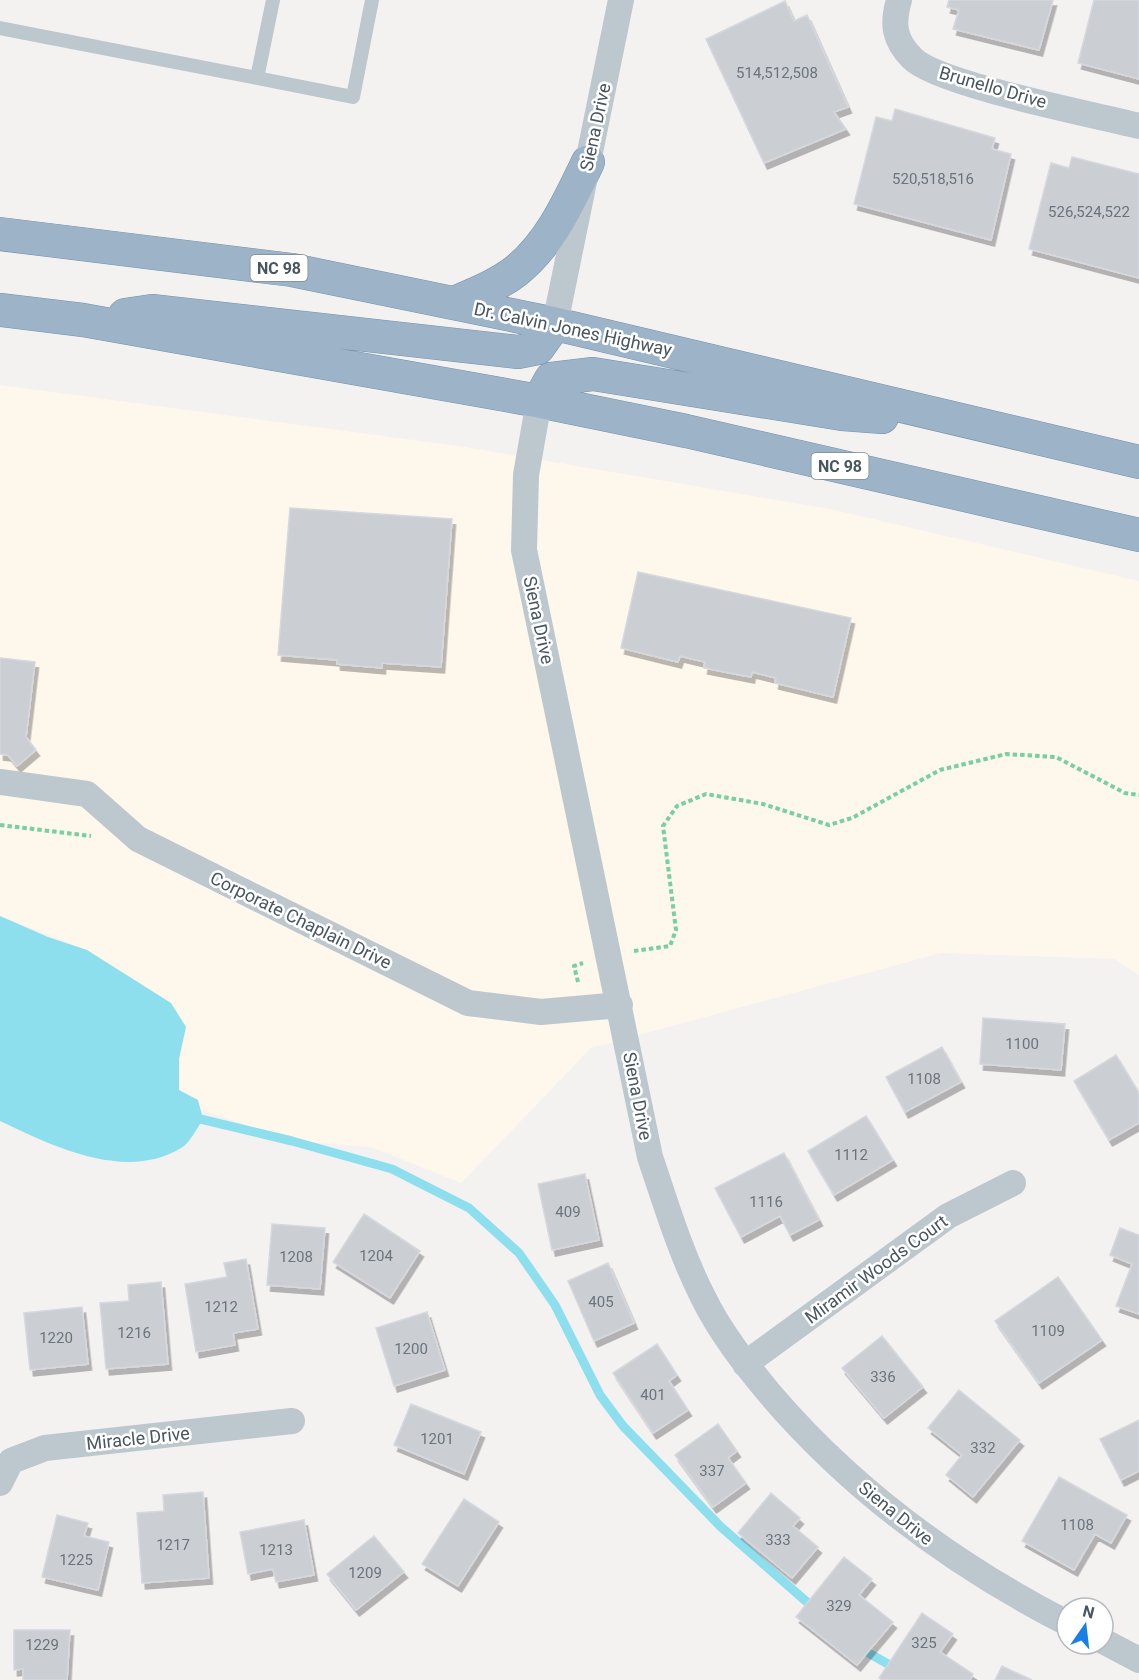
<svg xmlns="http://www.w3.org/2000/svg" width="1139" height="1680" font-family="Roboto,sans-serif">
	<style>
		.commercial { fill: #fdf7ec }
		.water { fill: #8edfed }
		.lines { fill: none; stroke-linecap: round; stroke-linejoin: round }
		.stream { stroke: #8edfed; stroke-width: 9 }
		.building { fill: #cbcfd4; stroke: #d5d8dd; stroke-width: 1.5; filter: url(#shadow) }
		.trunk-casing { stroke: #7492ac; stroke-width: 34 }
		.path { stroke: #78cf9f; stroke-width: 4; stroke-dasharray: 4.5 3; stroke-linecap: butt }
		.service { stroke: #bdc7ce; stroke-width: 14 }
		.minor { stroke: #bdc7ce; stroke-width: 26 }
		.trunk { stroke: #9db4c8; stroke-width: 33 }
		.labels { text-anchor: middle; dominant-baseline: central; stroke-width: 5; stroke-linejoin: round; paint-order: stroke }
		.number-label { font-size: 15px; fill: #6a747c }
		.shield { fill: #fff; stroke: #80898f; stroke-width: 1.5 }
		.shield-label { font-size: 16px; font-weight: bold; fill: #49565f }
		.street-label { font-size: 18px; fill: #49565f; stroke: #fff }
	</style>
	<defs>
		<filter id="shadow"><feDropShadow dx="3.5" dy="6" stdDeviation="0" flood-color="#0004"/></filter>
	</defs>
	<rect width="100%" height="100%" fill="#f4f1f1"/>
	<path class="commercial" d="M0,385l459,61 371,63 309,72v394l-25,-16 -173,-6 -350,95 -130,135 -90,-36 -79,-6 -107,-37 -6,-14v-31l-92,-109 -87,-34z"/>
	<path class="water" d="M0,916l48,21 39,13 84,53 15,24 -7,32v31l19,10 5,19c-6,9 -13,24 -22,29 -55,34 -129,-2 -181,-27z"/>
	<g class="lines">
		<path class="stream" d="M192,1117l100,24 100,28 77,39 50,45 36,52 45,90 23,31 97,100 96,84
			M858,1647l58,33"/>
	</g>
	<path class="building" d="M949,0h104l-14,50 -86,-21 6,-19 -12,-3z
		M1094,0h45v79l-61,-16z
		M785,1l9,20 13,-6 41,92 -14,5 12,17 -82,34 -58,-124z
		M895,109l100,29 -3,11 19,5 -20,86 -137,-36 22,-87 16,4z
		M1072,157l67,17v104l-110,-29 22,-86 18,5z
		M290,508l162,11 -11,148 -59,-4v5l-45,-4v-4l-59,-5z
		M638,572l213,46 -18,79 -58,-14 1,-5 -24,-6 -1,5 -47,-9 1,-6 -25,-6 -2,6 -57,-14z
		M0,658l35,4 -9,75 10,13 -19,16 -9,-11 -8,-1z
		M983,1018l82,6 -4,46 -81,-6z
		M942,1047l19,35 -56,30 -19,-35z
		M1116,1055l23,38v30l-30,17 -35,-59z
		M866,1116l27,44 -59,35 -26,-44z
		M784,1153l35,67 -29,15 -10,-19 -39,21 -26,-49z
		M585,1174l14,66 -47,10 -14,-66z
		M364,1214l56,37 -30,47 -57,-36z
		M272,1224l53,4 -5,61 -53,-4z
		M1120,1228l19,7v79l-23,-8 16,-42 -22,-9z
		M246,1259l12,70 -25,4 2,12 -39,7 -11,-68 42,-7 -3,-14z
		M608,1263l26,60 -40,18 -26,-60z
		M1058,1277l44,63 -63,43 -44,-62z
		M161,1282l7,82 -62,5 -6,-66 29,-2 -1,-16z
		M82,1307l6,57 -58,6 -6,-57z
		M427,1312l18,58 -51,16 -18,-58z
		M882,1336l41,51 -39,31 -42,-50z
		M657,1344l20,31 -8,6 19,29 -35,23 -40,-60z
		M959,1390l61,50 -47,57 -27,-22 16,-20 -34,-27z
		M411,1404l70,28 -17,42 -70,-29z
		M1139,1420v51l-18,9 -21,-41z
		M718,1424l19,27 -9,7 18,25 -33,24 -38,-52z
		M1059,1477l68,38 -16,28 -16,-9 -21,36 -52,-29z
		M203,1492l6,86 -67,5 -5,-70 27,-2 -1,-16z
		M771,1493l29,25 -7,8 25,21 -26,31 -54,-45z
		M464,1499l35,23 -41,64 -36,-22z
		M57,1515l31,8 -4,13 25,6 -11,48 -56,-13z
		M304,1520l10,55 -38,7 -3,-13 -25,5 -8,-42z
		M374,1536l30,36 -48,38 -29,-36z
		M844,1557l28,22 -13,16 34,27 -36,43 -61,-48z
		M922,1613l31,21 -13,18 33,22 -3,6h-88l-3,-2z
		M14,1630h56l-3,50h-44v-11l-9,1z
		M1002,1666l30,14h-37z"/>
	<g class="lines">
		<defs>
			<path id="trunk" d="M0,234l292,36 263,54 584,138
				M454,303c21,-9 44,-18 62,-32 35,-28 53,-70 72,-109
				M0,310l83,10 456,81 147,30 453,104
				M125,315l27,-4 366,41 20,-4 17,-24
				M539,401l12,-22 42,-5 249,40 40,3"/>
		</defs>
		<use href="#trunk" class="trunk-casing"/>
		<path class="path" d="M0,825l91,11
			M634,951l36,-5 6,-16 -13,-104 14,-20 29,-12 57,10 66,21 23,-7 88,-48 66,-16 50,3 69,36 14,2
			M578,982l-4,-16 9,-3"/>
		<path class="service" d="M0,28l257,50 16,-78
			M257,78l96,19 19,-97"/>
		<path class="minor" d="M899,0c-7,24 -5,40 13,58 24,26 184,57 227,68
			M555,324l66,-324
			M539,401l-13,74 -2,75 126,607c16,47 30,95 53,140 17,35 42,67 67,97 83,97 184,171 297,229
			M0,782l87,12 51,45 330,164 73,9 79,-7
			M745,1364l203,-148 65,-33
			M0,1483l11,-22 34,-13 247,-27
			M1103,1641l36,19"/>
		<use href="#trunk" class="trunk"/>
	</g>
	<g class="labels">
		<g class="number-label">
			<text x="777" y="73">514,512,508</text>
			<text x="933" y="179">520,518,516</text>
			<text x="1089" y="212">526,524,522</text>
			<text x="1022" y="1044">1100</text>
			<text x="924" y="1079">1108</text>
			<text x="851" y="1155">1112</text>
			<text x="766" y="1202">1116</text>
			<text x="568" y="1212">409</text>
			<text x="376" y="1256">1204</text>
			<text x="296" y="1257">1208</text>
			<text x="601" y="1302">405</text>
			<text x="221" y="1307">1212</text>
			<text x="1048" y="1331">1109</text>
			<text x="134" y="1333">1216</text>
			<text x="56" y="1338">1220</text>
			<text x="411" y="1349">1200</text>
			<text x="883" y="1377">336</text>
			<text x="653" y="1395">401</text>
			<text x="437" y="1439">1201</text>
			<text x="983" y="1448">332</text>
			<text x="712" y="1471">337</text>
			<text x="1077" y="1525">1108</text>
			<text x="778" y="1540">333</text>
			<text x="173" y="1545">1217</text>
			<text x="276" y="1550">1213</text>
			<text x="76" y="1560">1225</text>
			<text x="365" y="1573">1209</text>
			<text x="839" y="1606">329</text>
			<text x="924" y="1643">325</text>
			<text x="42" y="1645">1229</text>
		</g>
		<g class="shield">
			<rect x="250.5" y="255" width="57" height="26" rx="4.5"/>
			<rect x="811.5" y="453" width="57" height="26" rx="4.5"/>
		</g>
		<g class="shield-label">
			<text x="279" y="268">NC 98</text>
			<text x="840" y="466">NC 98</text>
		</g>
		<g class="street-label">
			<text transform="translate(993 87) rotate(16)">Brunello Drive</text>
			<text transform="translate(595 127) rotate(-78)">Siena Drive</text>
			<text transform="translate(573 329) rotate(12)">Dr. Calvin Jones Highway</text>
			<text transform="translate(539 620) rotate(78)">Siena Drive</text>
			<text transform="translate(301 920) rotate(26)">Corporate Chaplain Drive</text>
			<text transform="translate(638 1096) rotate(79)">Siena Drive</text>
			<text transform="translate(876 1269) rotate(-36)">Miramir Woods Court</text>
			<text transform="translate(138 1438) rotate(-6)">Miracle Drive</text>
			<text transform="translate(896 1513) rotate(39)">Siena Drive</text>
		</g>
	</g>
	<g transform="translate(1085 1626) rotate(14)"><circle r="28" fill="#ffffff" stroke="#b6bbbf" stroke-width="1.5"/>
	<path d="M0-4.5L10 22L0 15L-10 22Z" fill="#187fe7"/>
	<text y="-9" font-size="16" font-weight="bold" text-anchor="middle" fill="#49565f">N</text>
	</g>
</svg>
